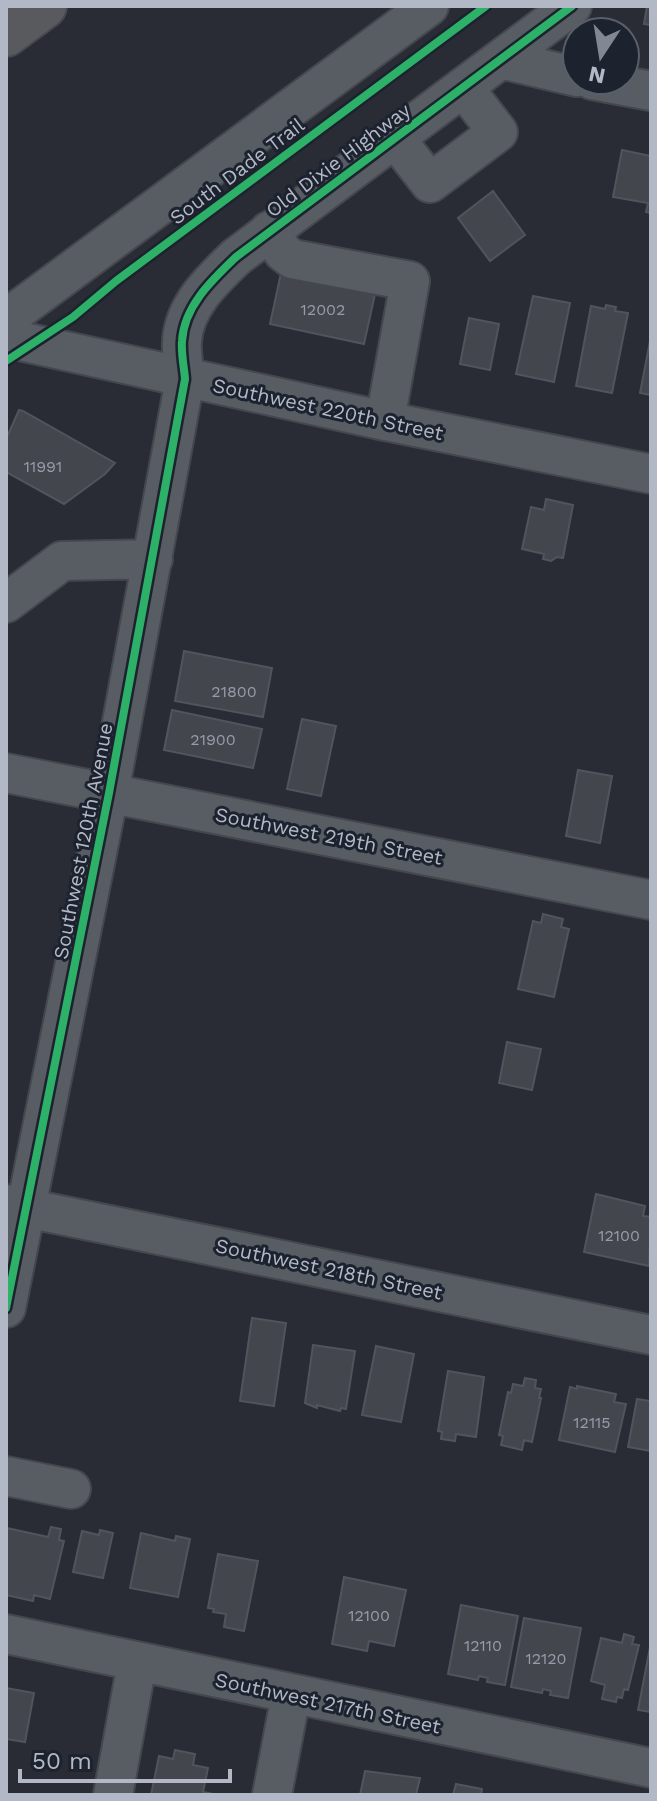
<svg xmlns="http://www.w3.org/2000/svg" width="657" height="1801" font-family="'Work Sans',sans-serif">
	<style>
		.building { fill: #43464d; stroke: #50545c; stroke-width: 2 }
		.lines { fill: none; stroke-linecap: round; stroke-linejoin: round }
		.minor-casing { stroke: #45474e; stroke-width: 42 }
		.highway-casing { stroke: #454850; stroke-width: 48 }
		.minor { stroke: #585c63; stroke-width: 38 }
		.highway { stroke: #585a5d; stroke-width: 44 }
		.cycleway-casing { stroke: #1c232f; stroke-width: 13 }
		.cycleway { stroke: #2db169; stroke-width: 8 }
		.labels { text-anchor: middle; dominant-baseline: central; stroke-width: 6; stroke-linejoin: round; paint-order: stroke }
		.number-label { font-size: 16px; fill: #969ca8 }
		.street-label { font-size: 20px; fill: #b2b8c6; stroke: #1c232f }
	</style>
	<rect width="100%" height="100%" fill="#292c34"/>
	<path class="building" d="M647,6h4v19l-7,-1z
		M622,150l29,6v57l-5,-1 2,-9 -35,-6z
		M493,191l32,44 -35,26 -32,-43z
		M281,273l94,21 -11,50 -94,-20z
		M533,296l37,7 -16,79 -38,-8z
		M606,305l10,2 -1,4 13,2 -16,80 -36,-7 15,-80 14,3z
		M469,318l30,6 -9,46 -30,-6z
		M651,336v59l-11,-2z
		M19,410l4,1 92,52 -10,11 -41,30 -58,-32v-33z
		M546,499l27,6 -10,53 -6,-1 -6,4 -8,-2 1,-5 -22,-5 9,-42 13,3z
		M184,651l88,17 -9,49 -88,-16z
		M172,710l90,19 -9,39 -89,-18z
		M302,719l34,7 -15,70 -34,-7z
		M578,770l34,6 -12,67 -34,-7z
		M543,914l20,5 -2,8 8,2 -15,68 -36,-8 15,-68 8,2z
		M507,1042l34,7 -9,41 -33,-7z
		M596,1194l49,12 -2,10 8,1 -2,49 -65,-14z
		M252,1318l34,5 -12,83 -34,-5z
		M313,1345l42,6 -9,58 -5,-1 -1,3 -23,-6v3l-12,-5z
		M376,1346l38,8 -13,68 -39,-7z
		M448,1371l36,6 -8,60 -20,-3 -1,7 -14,-2 1,-7 -4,-1z
		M525,1378l11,2 -1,8 6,1 -2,9h2l-9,44 -8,-2 -2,10 -21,-5 2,-9 -4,-1 9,-43 3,1 2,-9 10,2z
		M577,1386l39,8 -2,8 12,2 -11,48 -56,-12 11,-53 7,2z
		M637,1399l14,2v50l-23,-4z
		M51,1527l10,2 -2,11 5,1 -14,58 -16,-4 -1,6 -27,-6 1,-67 41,9z
		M100,1530l13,3 -10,45 -30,-6 9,-41 17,4z
		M141,1533l34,8 1,-5 14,3 -12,58 -48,-9z
		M218,1554l40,7 -14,70 -20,-4 2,-13 -13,-2 1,-3 -6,-1z
		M344,1577l62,13 -12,56 -25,-5 -2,10 -35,-7z
		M461,1605l57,11 -13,69 -18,-3 1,-4 -9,-2 -1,4 -30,-6z
		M524,1618l57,10 -13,70 -18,-3 1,-4 -8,-2 -1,4 -31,-6z
		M624,1634l10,3 -2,7 7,1 -11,45 -4,-1 -2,9 -5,-1 -1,5 -14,-3 3,-14 -14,-4 10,-43 21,5z
		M651,1642v70l-13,-2z
		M6,1688l28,5 -9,49 -19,-3z
		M175,1750l20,4 -2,11 15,3 -5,24 15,3h-67l8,-39 14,3z
		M365,1771l55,7 -4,17h-56z
		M456,1784l26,5 -1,6h-28z"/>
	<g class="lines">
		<defs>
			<path id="minor" d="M501,59l76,18
				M592,80l59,11
				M394,137l36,46 68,-51 -35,-45
				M269,231l14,21 9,7 118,22 -25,140
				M6,319l423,-313
				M6,338l379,83 266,53
				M6,603l56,-42 91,-2
				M6,773l645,127
				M6,1204l645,131
				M6,1308l103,-515 76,-414c-1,-12 -4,-26 -3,-38 2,-35 30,-61 54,-84l336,-251
				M6,1476l65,13
				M6,1634l645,134
				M113,1795l24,-132
				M272,1795l19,-100"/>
			<path id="highway" d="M6,34l38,-28"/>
		</defs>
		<use href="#minor" class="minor-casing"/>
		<use href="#highway" class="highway-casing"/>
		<use href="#minor" class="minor"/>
		<use href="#highway" class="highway"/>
		<defs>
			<path id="cycleway" d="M6,361l67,-44 43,-36 370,-275
				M6,1308l103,-515 76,-414c-1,-12 -4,-26 -3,-38 2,-35 30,-61 54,-84l336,-251"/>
		</defs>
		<use href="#cycleway" class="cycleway-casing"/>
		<use href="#cycleway" class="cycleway"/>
	</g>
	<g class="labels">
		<g class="number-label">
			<text x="323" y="309">12002</text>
			<text x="43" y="466">11991</text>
			<text x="234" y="691">21800</text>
			<text x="213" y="739">21900</text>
			<text x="619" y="1235">12100</text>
			<text x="592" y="1422">12115</text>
			<text x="369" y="1615">12100</text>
			<text x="483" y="1645">12110</text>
			<text x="546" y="1658">12120</text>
		</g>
		<g class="street-label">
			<text transform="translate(338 160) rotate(-37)">Old Dixie Highway</text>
			<text transform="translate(237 171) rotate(-37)">South Dade Trail</text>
			<text transform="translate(328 409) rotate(12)">Southwest 220th Street</text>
			<text transform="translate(329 836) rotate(11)">Southwest 219th Street</text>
			<text transform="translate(83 841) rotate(-79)">Southwest 120th Avenue</text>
			<text transform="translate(329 1269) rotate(12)">Southwest 218th Street</text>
			<text transform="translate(328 1703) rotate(12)">Southwest 217th Street</text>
		</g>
	</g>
	<rect width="657" height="1801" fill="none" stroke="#b2b8c6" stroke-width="16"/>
	<g transform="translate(601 56) rotate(192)"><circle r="38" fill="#1c232f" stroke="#585f6b" stroke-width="2"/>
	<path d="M0-6L14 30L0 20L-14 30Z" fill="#828793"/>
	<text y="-12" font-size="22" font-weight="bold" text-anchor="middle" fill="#b2b8c6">N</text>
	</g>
	<path d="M20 1769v12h210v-12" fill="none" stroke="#b2b8c6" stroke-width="4"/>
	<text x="32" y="1769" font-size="24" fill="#b2b8c6" stroke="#1c232f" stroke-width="6" paint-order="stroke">50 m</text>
</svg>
